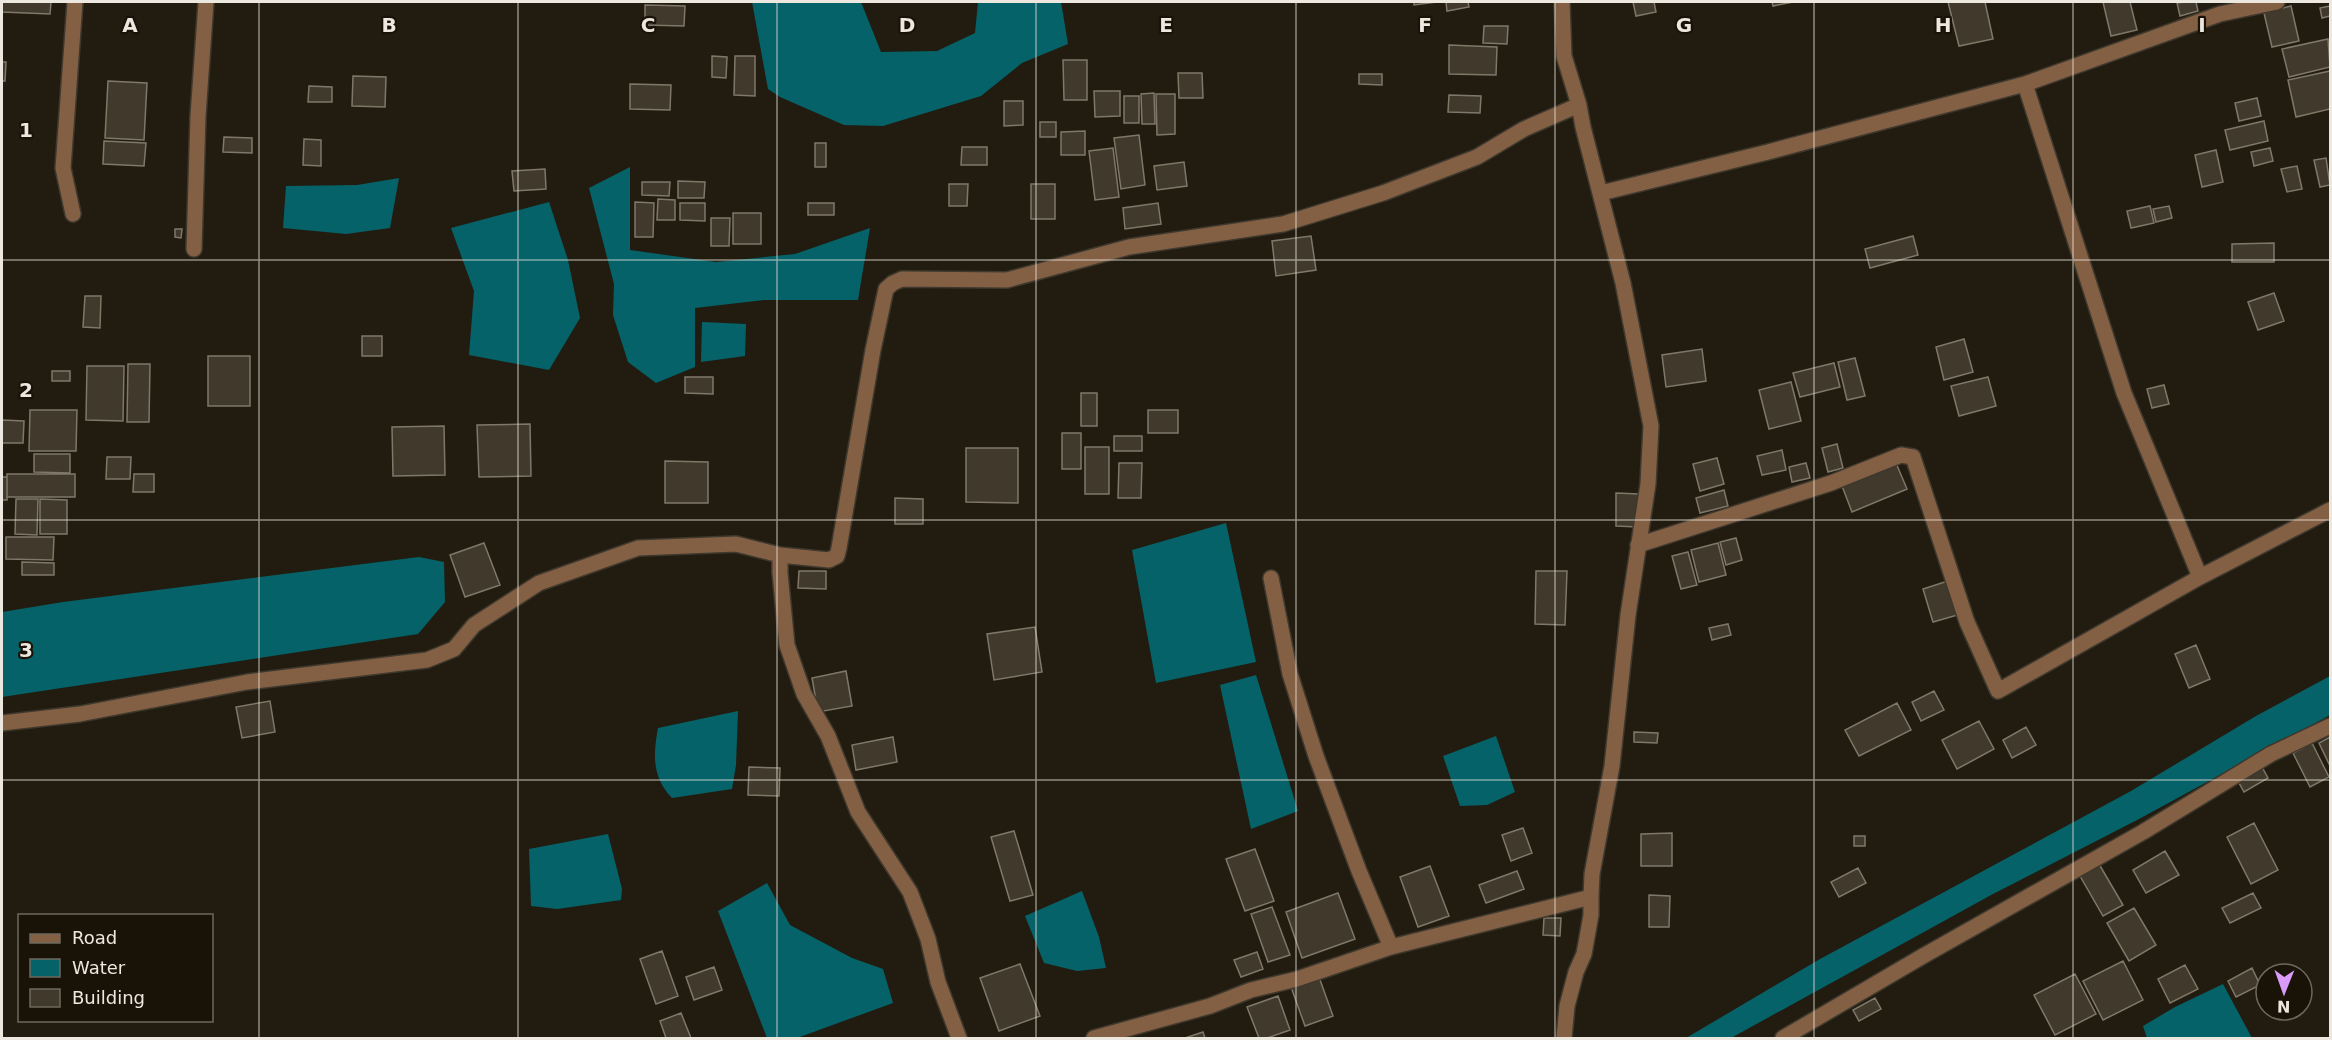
<svg xmlns="http://www.w3.org/2000/svg" width="2332" height="1040" font-family="'DejaVu Sans',sans-serif">
	<style>
		.water { fill: #056268 }
		.building { fill: #40392c; stroke: #7f7869; stroke-width: 1.5 }
		.lines { fill: none; stroke-linecap: round; stroke-linejoin: round }
		.minor-casing { stroke: #3e382d; stroke-width: 18 }
		.minor { stroke: #835f44; stroke-width: 15 }
		.grid { fill: none; stroke: #ece7df; stroke-width: 1.5; stroke-opacity: 0.55 }
		.grid-label { font-size: 20px; text-anchor: middle; font-weight: bold; fill: #ece7df; stroke: #191307; stroke-width: 4.5; stroke-linejoin: round; paint-order: stroke }
	</style>
	<rect width="100%" height="100%" fill="#221c10"/>
	<path class="water" d="M752,2h109l20,50 56,-1 38,-18 3,-31h83l7,42 -46,19 -41,33 -98,30 -39,-1 -64,-28 -12,-8z
		M630,167v83l86,12 79,-8 75,-26 -12,72h-94l-69,8v59l-39,16 -28,-21 -15,-47 1,-31 -25,-96z
		M399,178l-9,50 -44,6 -63,-6 3,-42 71,-1z
		M549,202l19,58 12,58 -31,52 -80,-15 5,-64 -23,-63z
		M702,322l44,2 -1,32 -44,6z
		M1226,523l30,139 -100,21 -24,-133z
		M419,557l25,5 1,40 -27,32 -416,63v-85l61,-10z
		M1256,675l42,136 -47,18 -31,-144z
		M2330,676v39l-191,104 -146,75 -262,144h-45l134,-79 311,-168 125,-75z
		M738,711l-2,54 -4,24 -60,9c-20,-21 -19,-43 -14,-70z
		M1496,736l19,56 -28,13 -27,1 -17,-50z
		M608,834l14,55 -1,11 -64,9 -26,-3 -2,-57z
		M767,883l23,42 62,33 31,11 10,34 -96,35h-30l-49,-127z
		M1082,891l17,46 7,31 -29,3 -33,-8 -19,-47z
		M2223,984l29,54h-105l-4,-12 32,-19z"/>
	<path class="building" d="M2,2h49l-1,12 -48,-2z
		M1414,2h23l-23,3z
		M1446,2h22l1,5 -22,4z
		M1633,2h21l2,10 -20,4z
		M1772,2h21l-20,4z
		M1948,2h37l8,37 -34,7z
		M2103,2h27l7,28 -26,6z
		M2185,2h11l2,9 -18,5 -3,-13z
		M645,5l40,1 -1,20 -39,-1z
		M2291,6l8,35 -27,6 -8,-34z
		M2330,6v10l-8,2 -2,-10z
		M1484,26h24l-1,18 -24,-1z
		M2328,39l2,28 -41,10 -7,-28z
		M1449,45l48,2 -1,28 -47,-1z
		M712,56l15,1 -1,21 -14,-1z
		M735,56h20v40l-21,-1z
		M1063,60h24v40h-23z
		M2,62h4l-1,19h-3z
		M2330,71v38l-34,8 -8,-37z
		M1178,73h24l1,25h-24z
		M1359,74h23v11l-23,-1z
		M353,76l33,1 -1,30 -33,-1z
		M108,81l39,2 -3,57 -39,-2z
		M630,84l41,1 -1,25 -40,-1z
		M309,86l23,1v15h-24z
		M1094,91h26v25l-25,1z
		M1154,93l1,31h-13l-1,-30z
		M1156,94h19v40l-18,1z
		M1449,95l32,1 -1,17 -32,-1z
		M1124,96h15v27h-15z
		M2257,98l4,18 -22,5 -4,-18z
		M1004,101h19v24l-19,1z
		M2264,121l4,20 -38,9 -5,-20z
		M1040,122h16v15h-16z
		M1085,131v24h-24v-23z
		M1139,135l6,50 -24,4 -7,-51z
		M224,137l28,1v15l-29,-1z
		M304,139l17,1v26l-18,-1z
		M104,141l42,2 -2,23 -41,-2z
		M815,143h11v24h-11z
		M962,147h25v18h-26z
		M1113,148l6,49 -24,3 -6,-49z
		M2270,148l3,13 -19,5 -3,-14z
		M2216,150l7,32 -21,5 -7,-32z
		M2326,158l4,27 -10,2 -6,-27z
		M1184,162l3,24 -30,4 -3,-24z
		M2297,166l5,23 -15,3 -6,-23z
		M545,169l1,20 -32,2 -2,-20z
		M678,181l27,1 -1,16h-26z
		M642,182h28l-1,14 -27,-1z
		M949,184h19l-1,22h-18z
		M1031,184h24v35h-24z
		M658,199l17,1v20h-18z
		M635,202l19,1 -1,34h-18z
		M680,203h25v18l-25,-1z
		M808,203h26v12h-26z
		M1158,203l3,21 -36,5 -2,-21z
		M2150,206l4,17 -23,5 -4,-17z
		M2169,206l3,12 -16,4 -3,-13z
		M733,213h28v31h-28z
		M711,218h19l-1,28h-18z
		M175,229h7l-1,9 -6,-1z
		M1311,236l5,34 -40,6 -4,-35z
		M1913,236l5,19 -48,13 -5,-19z
		M2274,243v19h-42v-18z
		M2274,293l10,28 -26,9 -10,-28z
		M85,296h16l-1,32 -17,-1z
		M362,336h20v20h-20z
		M1964,339l9,33 -29,8 -8,-33z
		M1702,349l4,32 -40,6 -4,-32z
		M208,356h42v50h-42z
		M1855,358l10,38 -18,4 -9,-38z
		M1834,363l6,24 -40,10 -7,-24z
		M128,364h22l-1,58h-22z
		M87,366h37l-1,55 -37,-1z
		M52,371h18v10h-18z
		M685,377h28v17l-28,-1z
		M1988,377l8,29 -37,10 -8,-30z
		M1791,382l10,39 -32,8 -10,-39z
		M2164,385l5,19 -17,4 -5,-19z
		M1081,393h16v33h-16z
		M30,410h47l-1,41h-47z
		M1148,410h30v23h-30z
		M2,420l22,1 -1,22h-21z
		M530,424l1,52 -52,1 -2,-52z
		M444,426l1,49 -52,1 -1,-49z
		M1062,433h19v36h-19z
		M1114,436h28v15h-28z
		M1837,444l6,24 -15,4 -6,-24z
		M1085,447h24v47h-24z
		M966,448h52v55l-52,-1z
		M1782,450l4,20 -24,5 -5,-19z
		M34,454h36v19l-36,-1z
		M107,457h24l-1,22h-24z
		M1717,458l7,26 -24,7 -7,-27z
		M665,461l43,1v41h-43z
		M1119,463h23l-1,35h-23z
		M1806,463l4,15 -18,4 -3,-15z
		M1896,463l11,26 -55,23 -10,-26z
		M7,474h68v23h-68z
		M134,474h20v18h-21z
		M2,477h5v23h-5z
		M1724,490l4,16 -28,7 -4,-15z
		M1616,493l23,1 -1,33 -22,-1z
		M895,498l28,1v25h-28z
		M16,499h22l-1,36 -22,-1z
		M40,499l27,1v34h-27z
		M6,537h48l-1,23 -47,-1z
		M1736,538l6,22 -16,5 -6,-23z
		M484,543l16,42 -35,12 -15,-42z
		M1718,543l8,32 -27,7 -8,-32z
		M1688,552l9,33 -16,4 -9,-33z
		M22,562l32,1v12h-32z
		M799,571h27v18l-28,-1z
		M1536,571h31l-2,54 -30,-1z
		M1951,580l10,34 -28,8 -10,-33z
		M1728,624l3,11 -19,5 -3,-12z
		M1035,627l7,45 -48,8 -7,-46z
		M2196,645l14,34 -21,9 -14,-34z
		M846,671l6,35 -34,6 -6,-34z
		M1934,691l10,19 -23,11 -9,-19z
		M270,701l5,31 -33,6 -6,-31z
		M1897,703l14,27 -52,26 -14,-26z
		M1979,721l15,28 -37,20 -15,-29z
		M2026,727l10,18 -24,13 -9,-18z
		M1634,732l24,1 -1,10 -23,-1z
		M893,737l4,25 -41,8 -4,-25z
		M2330,737v29l-11,-23z
		M2312,743l17,34 -19,10 -17,-34z
		M749,767l31,1 -1,28 -31,-1z
		M2262,767l6,11 -24,14 -6,-11z
		M2254,823l24,47 -27,14 -24,-47z
		M1523,828l9,25 -21,8 -9,-26z
		M1014,831l19,64 -23,6 -19,-64z
		M1672,833v33h-31v-32z
		M1854,836h11v10h-11z
		M1255,849l19,52 -29,10 -19,-52z
		M2165,851l14,24 -33,18 -13,-23z
		M2099,864l24,41 -20,11 -23,-40z
		M1430,866l19,50 -31,11 -18,-50z
		M1858,868l8,15 -27,14 -8,-15z
		M1517,871l7,18 -38,14 -7,-18z
		M1338,893l17,46 -53,19 -16,-46z
		M2253,893l8,15 -31,15 -8,-15z
		M1649,895l21,1 -1,31h-20z
		M1272,907l18,48 -22,7 -17,-48z
		M2134,908l22,37 -27,16 -22,-38z
		M1544,918h17l-1,18 -17,-1z
		M662,951l16,45 -22,8 -16,-45z
		M1257,952l6,17 -22,8 -7,-17z
		M2123,961l20,39 -40,20 -20,-39z
		M1020,964l20,52 -41,15 -19,-53z
		M2185,965l13,24 -28,14 -12,-24z
		M714,967l8,23 -28,10 -8,-23z
		M2252,968l8,17 -24,12 -8,-16z
		M2075,974l21,40 -41,21 -21,-40z
		M1319,977l14,39 -28,10 -14,-39z
		M1278,996l12,34 -23,8h-8l-12,-31z
		M1875,998l6,11 -22,12 -6,-11z
		M681,1013l10,25h-25l-6,-17z
		M1203,1032l2,6h-20z"/>
	<g class="lines">
		<defs>
			<path id="minor" d="M2025,84l99,309 76,184
				M1601,193l167,-41 257,-68 195,-70 57,-12
				M73,214l-10,-46 12,-166
				M194,249l4,-133 8,-114
				M1638,545l193,-62 70,-28 12,2 54,165 31,69 202,-114 130,-67
				M780,555v18l7,72 17,49 24,42 30,76 52,80 18,47 10,43 21,56
				M1271,578l19,96 26,82 43,115 32,76
				M2,723l78,-9 167,-32 180,-22 27,-11 20,-24 65,-42 99,-35 98,-4 44,11 49,5 8,-4 2,-8 34,-198 13,-61 7,-6 9,-4 105,1 122,-33 154,-23 100,-31 94,-36 47,-28 55,-24
				M1094,1038l116,-32 41,-16 46,-11 94,-32 200,-50 1,-23 20,-108 16,-151 20,-131 3,-58 -28,-143 -40,-156 -4,-22 -15,-49 -2,-54
				M1564,1038l3,-32 9,-34 8,-18 7,-39v-18
				M1783,1038l140,-82 220,-124 128,-78 59,-28"/>
		</defs>
		<use href="#minor" class="minor-casing"/>
		<use href="#minor" class="minor"/>
	</g>
	<path class="grid" d="M259,2v1036M518,2v1036M777,2v1036M1036,2v1036M1296,2v1036M1555,2v1036M1814,2v1036M2073,2v1036M2,260h2328M2,520h2328M2,780h2328"/>
	<g class="grid-label">
		<text x="130" y="32">A</text>
		<text x="389" y="32">B</text>
		<text x="648" y="32">C</text>
		<text x="907" y="32">D</text>
		<text x="1166" y="32">E</text>
		<text x="1425" y="32">F</text>
		<text x="1684" y="32">G</text>
		<text x="1943" y="32">H</text>
		<text x="2202" y="32">I</text>
		<text x="26" y="137">1</text>
		<text x="26" y="397">2</text>
		<text x="26" y="657">3</text>
	</g>
	<rect width="2332" height="1040" fill="none" stroke="#ece7df" stroke-width="6"/>
	<rect x="18" y="914" width="195" height="108" fill="#191307" stroke="#6d685d" stroke-width="1.5"/>
	<rect x="30" y="934" width="30" height="9" fill="#835f44" stroke="#6d685d" stroke-width="1.5"/>
	<text x="72" y="944" font-size="18" fill="#ece7df">Road</text>
	<rect x="30" y="959" width="30" height="18" fill="#056268" stroke="#6d685d" stroke-width="1.5"/>
	<text x="72" y="974" font-size="18" fill="#ece7df">Water</text>
	<rect x="30" y="989" width="30" height="18" fill="#40392c" stroke="#6d685d" stroke-width="1.5"/>
	<text x="72" y="1004" font-size="18" fill="#ece7df">Building</text>
	<g transform="translate(2284 992) rotate(181)"><circle r="28" fill="#191307" stroke="#6d685d" stroke-width="1.5"/>
	<path d="M0-4.5L10 22L0 15L-10 22Z" fill="#d99af8"/>
	<text y="-9" font-size="16" font-weight="bold" text-anchor="middle" fill="#ece7df">N</text>
	</g>
</svg>
